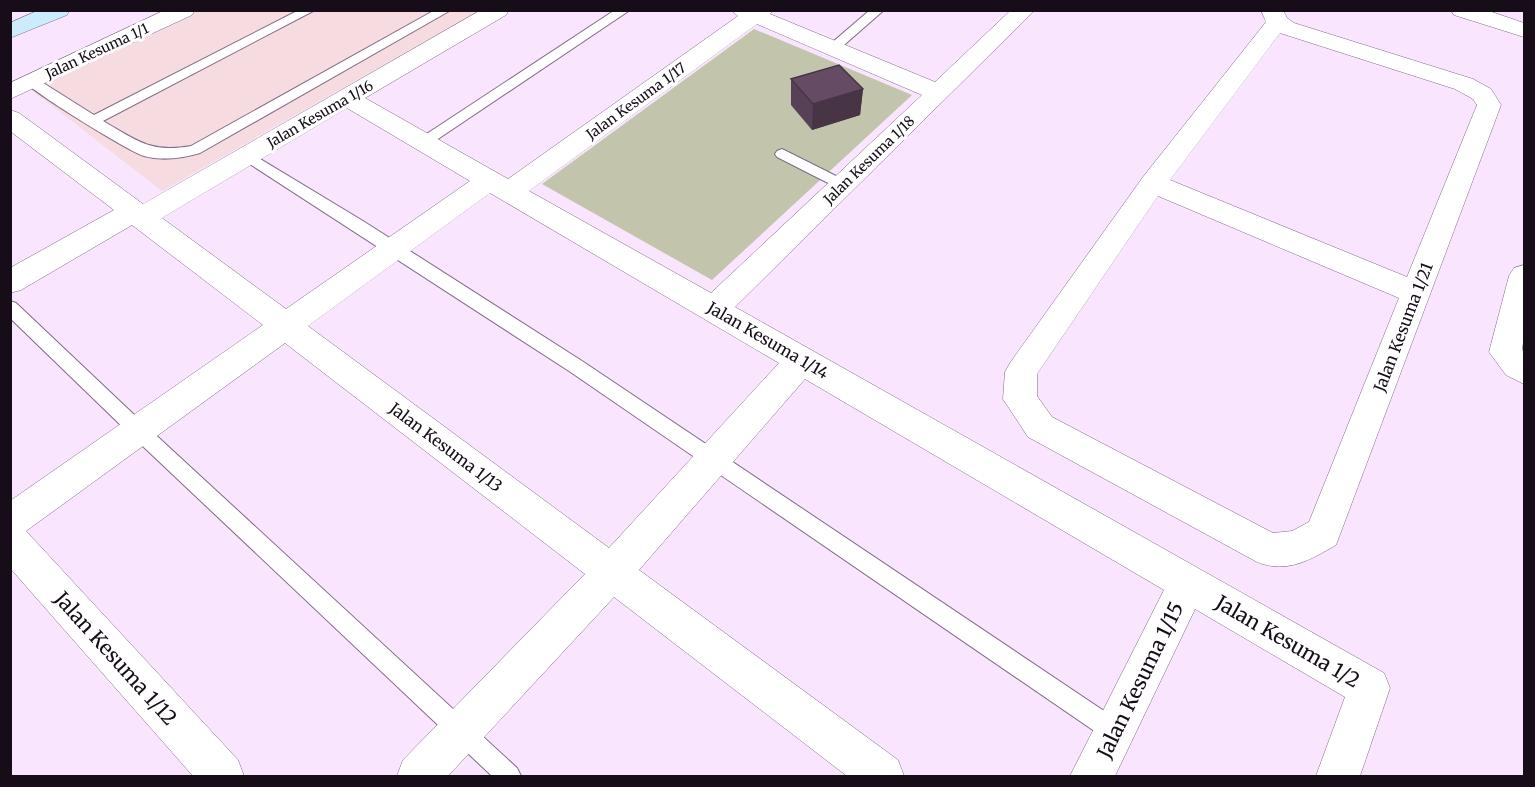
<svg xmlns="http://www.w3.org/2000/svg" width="1535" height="787" font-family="Merriweather,serif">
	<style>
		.commercial { fill: #f6dbe1 }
		.green { fill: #c2c4ab }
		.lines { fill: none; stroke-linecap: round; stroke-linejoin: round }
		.lane-casing { stroke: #816a86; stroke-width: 2 }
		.street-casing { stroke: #816a86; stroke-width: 1 }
		.secondary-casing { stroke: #816a86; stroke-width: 1 }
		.lane { fill: #fff; fill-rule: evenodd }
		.street { fill: #fff; fill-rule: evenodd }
		.secondary { fill: #ccebfc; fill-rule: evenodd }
		.wall { fill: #574156 }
		.shaded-wall { fill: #473546 }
		.building { fill: #654c64; stroke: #473546; stroke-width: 1.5 }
		.labels { text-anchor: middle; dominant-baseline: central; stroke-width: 6; stroke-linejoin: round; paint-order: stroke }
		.far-street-label { font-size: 14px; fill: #160d18; stroke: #fff }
		.street-label { font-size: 16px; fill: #160d18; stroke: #fff }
		.near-street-label { font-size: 20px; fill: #160d18; stroke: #fff }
	</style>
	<rect width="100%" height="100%" fill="#f9e5fe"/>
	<path class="commercial" d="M172,11h306l-316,180 -142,-110z"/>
	<path class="green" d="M754,29l158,66 -200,185 -170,-96z"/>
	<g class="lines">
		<defs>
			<path id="lane" d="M299,10h16l-212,111c35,20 47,32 88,25l244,-136h16l-251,143c-17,5 -38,8 -56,3 -16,-5 -108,-62 -119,-74l2,-3h10l57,36z
				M615,10h15l-201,135h-10l-2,-3 2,-3z
				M870,10h14l-48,42h-8l-2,-3 2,-3z
				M782,149l66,33 2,3 -7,5 -5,-2 -61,-31 -2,-3 2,-3z
				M247,151l116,70 219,140 540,362 4,8 -4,8 -8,4 -8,-4 -537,-368 -327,-212 -2,-3z
				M10,301l6,2 130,123 371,342 4,8h-29l-360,-340 -122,-118z"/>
			<path id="street" d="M165,10h30l-3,5 -182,84v-16z
				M481,10h28l-3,5 -141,83 143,81 230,-163 -7,-6h42l-3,4 165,68 76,-72h24l-300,297 649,366 6,15 -30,88h-44l29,-79 -150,-88 -80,167h-45l94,-186 -359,-211 -166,191 259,190 6,16h-57l-233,-179 -166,179h-51l6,-16 182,-186 -300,-231 -259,188 212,229 6,16h-51l-183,-208v-67l253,-176 -131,-100 -111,65 -11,3v-25l104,-58 -104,-79v-21l9,3 124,91zM757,24l165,71 -211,198 -182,-102zM347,108l123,73 -184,128 -124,-91zM490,193l289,170 -170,185 -301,-222z
				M1261,10h22l4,8 7,5 179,56 18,10 10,16 -165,440c-26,15 -49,29 -79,17l-229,-125 -25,-38 2,-27 5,-9 133,-186 123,-155zM1280,33l175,56 18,10 4,6 -70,172 -237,-97zM1158,196l241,102 -90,224 -17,9 -19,2 -221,-116 -15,-21v-22z
				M1451,10h35l38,13v14l-70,-22z
				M1524,265v72l-2,12 2,4v31l-18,-9 -17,-23 20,-76 5,-8z"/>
			<path id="secondary" d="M39,10h31l-3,5 -57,23v-15z"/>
		</defs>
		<use href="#lane" class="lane-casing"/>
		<use href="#street" class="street-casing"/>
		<use href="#secondary" class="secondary-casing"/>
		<use href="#lane" class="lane"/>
		<use href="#street" class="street"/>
		<use href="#secondary" class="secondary"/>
	</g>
	<path class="wall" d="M791,79l72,10 -3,26 -48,15 -21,-25z"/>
	<path class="shaded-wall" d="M863,89l-3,26 -48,15 1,-26z"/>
	<path class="building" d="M839,65l24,24 -50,15 -22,-25z"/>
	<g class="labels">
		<g class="far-street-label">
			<text transform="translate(97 51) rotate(-25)">Jalan Kesuma 1/1</text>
			<text transform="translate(636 101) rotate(-36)">Jalan Kesuma 1/17</text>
			<text transform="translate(320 114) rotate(-30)">Jalan Kesuma 1/16</text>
			<text transform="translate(869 160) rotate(-44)">Jalan Kesuma 1/18</text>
		</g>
		<g class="street-label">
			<text transform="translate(1403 327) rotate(-69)">Jalan Kesuma 1/21</text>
			<text transform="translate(768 340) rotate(30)">Jalan Kesuma 1/14</text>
			<text transform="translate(446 447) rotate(37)">Jalan Kesuma 1/13</text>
		</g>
		<g class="near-street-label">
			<text transform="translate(1288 641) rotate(30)">Jalan Kesuma 1/2</text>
			<text transform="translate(116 658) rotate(48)">Jalan Kesuma 1/12</text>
			<text transform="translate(1140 680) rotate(-64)">Jalan Kesuma 1/15</text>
		</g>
	</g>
	<rect width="1535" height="787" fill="none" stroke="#160d18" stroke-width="24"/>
</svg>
